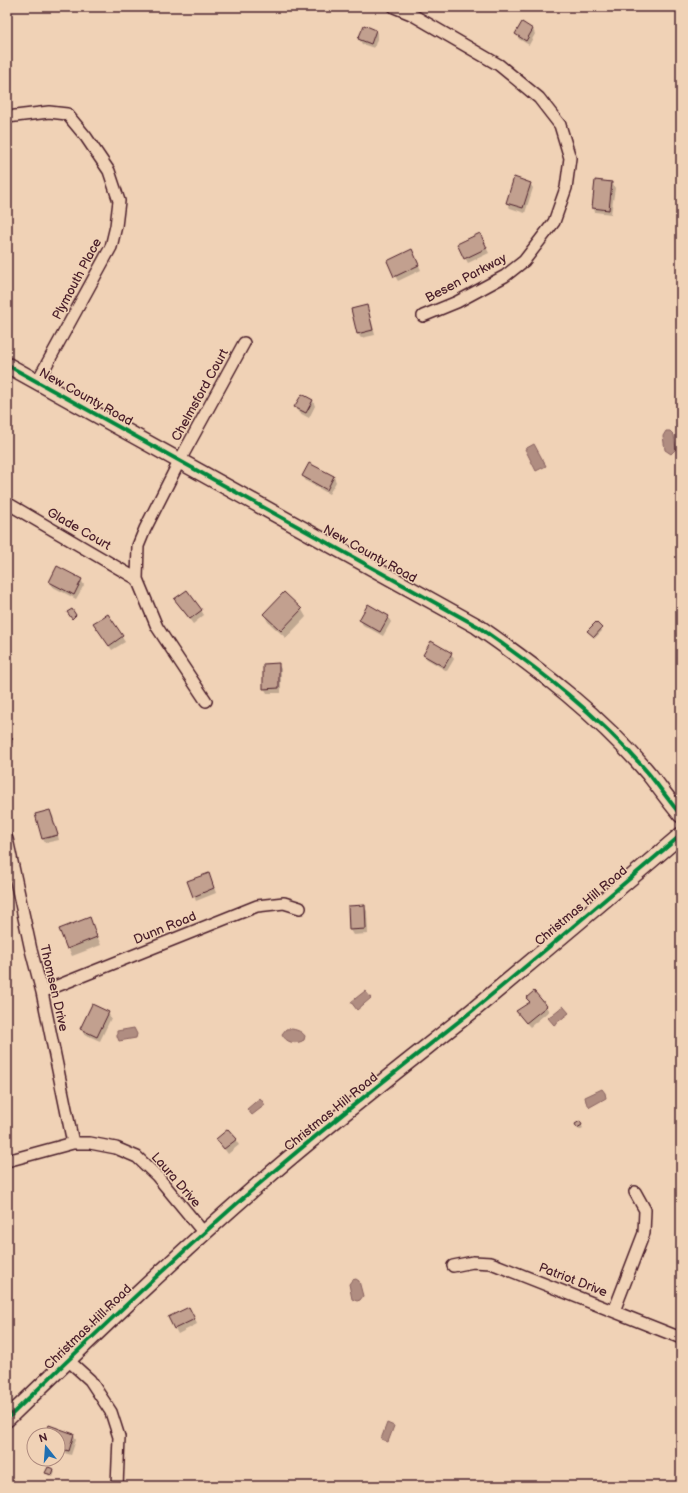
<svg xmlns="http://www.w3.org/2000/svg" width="688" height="1493" font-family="'Balsamiq Sans',sans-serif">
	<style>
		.water { fill: #b08d81; stroke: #87615f }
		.shadow { fill: #0003 }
		.building { fill: #c2a08f; stroke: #4a1f2b }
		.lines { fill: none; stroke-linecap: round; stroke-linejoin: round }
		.street-casing { stroke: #4a1f2b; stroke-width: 14 }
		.secondary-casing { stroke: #4a1f2b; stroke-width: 18 }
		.street { stroke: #f0d2b6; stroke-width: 11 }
		.secondary { stroke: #f0d2b6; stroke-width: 15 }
		.cycleway-casing { stroke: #f0d2b6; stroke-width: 6 }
		.cycleway { stroke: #00873e; stroke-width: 4 }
		.labels { text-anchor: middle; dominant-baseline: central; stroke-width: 3; stroke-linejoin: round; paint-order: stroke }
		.street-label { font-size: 13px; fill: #4a1f2b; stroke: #f0d2b6 }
	</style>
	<rect width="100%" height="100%" fill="#f0d2b6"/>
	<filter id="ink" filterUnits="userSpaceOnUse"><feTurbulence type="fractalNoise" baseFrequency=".025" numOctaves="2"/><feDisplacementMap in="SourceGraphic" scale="8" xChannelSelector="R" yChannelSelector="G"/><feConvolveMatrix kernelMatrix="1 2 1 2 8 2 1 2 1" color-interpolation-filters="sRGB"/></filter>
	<g filter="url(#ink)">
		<path class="water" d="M666,431h4l4,4 2,14 -5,5 -6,-4 -2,-14z
			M534,444l12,22 -10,5 -11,-22z
			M365,991l6,7 -14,12 -6,-8z
			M563,1006l6,7 -15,12 -6,-7z
			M134,1028l3,6 -1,4 -17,3 -2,-5v-5z
			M286,1029c7,-1 16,2 19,7l-1,4c-8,5 -18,3 -22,-6z
			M602,1089l3,4 1,5 -16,9 -4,-5 -1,-5z
			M260,1098l5,7 -13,10 -5,-6z
			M356,1279l3,2 4,15 -3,4 -3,1 -5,-2 -3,-15 3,-4z
			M387,1423l7,3 -6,16 -7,-3z"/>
		<path class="shadow" d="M533,29l2,5 -6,11 -10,-6 -3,-5z
			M376,31l2,5 -4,12 -12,-4 -3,-5z
			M612,183l3,5 -4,26 -16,-2 -2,-5z
			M530,184l3,4 -8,25 -15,-5 -3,-5z
			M482,239l7,14 -21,10 -10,-18z
			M414,255l7,15 -23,11 -3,-5z
			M366,306l3,5 6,24 -14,3 -3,-4z
			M302,395l11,6 2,5 -6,12 -11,-6 -2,-5z
			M303,476l31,1 2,5 -7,12 -23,-13z
			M81,580l3,5 -8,14 -23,-12 -3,-5z
			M284,593l18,17 4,7 -20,21 -18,-16 -4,-8z
			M175,600l26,10 3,5 -11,9z
			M108,615l17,27 -13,8 -15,-22z
			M388,617l3,5 -8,14 -20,-11 -3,-5z
			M601,629l1,2 -7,7 -5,-5z
			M451,654l3,5 -7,12 -20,-12 -3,-4z
			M278,664l3,5v24h-14l-3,-5z
			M8,735l5,7 -3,3 -3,-3z
			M50,811l3,5 6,24 -14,3 -2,-4z
			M211,879l5,14 -20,8 -2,-5z
			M364,906l3,5 1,23 -15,1 -3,-5 -1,-23z
			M89,918l12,27 -29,11 -12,-26z
			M528,998l18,9 3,4 -19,16 -10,-11 10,-14z
			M108,1013l3,5 -11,23 -16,-7 -3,-5z
			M580,1123l3,5 -4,2 -3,-6z
			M228,1130l11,15 -11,9 -11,-15z
			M192,1313l5,11 -19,10 -9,-17z
			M46,1435h28l2,5 -5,15 -13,-4v-16z
			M54,1470l1,2 -2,5 -5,-2 -1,-2z"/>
		<path class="building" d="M522,22l11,7 -7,12 -11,-7z
			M364,25l12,5 -5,14 -13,-5z
			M514,177l17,6 -8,25 -17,-5z
			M595,180l17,2 -3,28 -17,-2z
			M480,233l7,15 -23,11 -7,-15z
			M412,249l7,16 -25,12 -7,-16z
			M367,305l6,25 -16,4 -6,-25z
			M302,394l11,6 -7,13 -12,-6z
			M309,463l25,13 -7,14 -25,-14z
			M57,566l25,13 -8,16 -25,-13z
			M187,590l15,20 -12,9 -16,-20z
			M284,592l18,17 -21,22 -18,-17z
			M368,604l21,12 -9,16 -21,-12z
			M72,609l4,6 -4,4 -5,-7z
			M108,614l15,22 -14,10 -16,-23z
			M596,622l6,6 -8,9 -7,-6z
			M431,641l21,12 -8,14 -21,-12z
			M279,663v25l-16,1v-25z
			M8,734l5,5 -5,4 -1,-8z
			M50,810l8,25 -16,4 -7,-25z
			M209,873l5,15 -21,9 -6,-16z
			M365,905l1,24 -17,1 -1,-24z
			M90,917l7,20 -30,12 -8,-20z
			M534,991l13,15 -21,17 -10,-12 14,-9 -4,-4z
			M92,1004l17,8 -12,25 -17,-8z
			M580,1121l2,4 -5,3 -2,-4z
			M228,1129l9,10 -13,10 -8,-10z
			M189,1307l6,12 -21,10 -6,-12z
			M49,1425l25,9 -5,17 -11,-3v-13h-13z
			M48,1467l6,2 -2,6 -7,-2z"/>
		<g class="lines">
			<defs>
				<path id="street" d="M394,7l17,7 88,51 40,33 21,27 10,33 -4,30 -12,34 -30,39 -19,15 -48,26 -34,14
					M7,117l42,-5 18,2 19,23 23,34 10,30 -3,25 -5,21 -74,135
					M7,503l130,76
					M206,701l-49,-74 -20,-48 1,-33 7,-17 35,-69 64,-117
					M7,839l24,111 11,42 31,151
					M42,992l215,-86 27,-3 16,5
					M7,1161l66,-18h17l26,5 21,9 20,19 47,57
					M453,1266l20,-4 18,1 190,75
					M614,1311l30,-78 1,-23 -10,-18
					M68,1360l22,20 21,32 8,25 -2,49"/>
				<path id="secondary" d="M7,365l470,261c62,43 123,90 172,148 11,14 21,28 32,41
					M7,1419c85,-82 170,-164 259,-241 67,-58 137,-112 206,-167 70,-58 140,-117 209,-176"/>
			</defs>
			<use href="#street" class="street-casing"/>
			<use href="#secondary" class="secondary-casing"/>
			<use href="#street" class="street"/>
			<use href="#secondary" class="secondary"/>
			<defs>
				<path id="cycleway" d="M7,365l470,261c62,43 123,90 172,148 11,14 21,28 32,41
					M7,1419c85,-82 170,-164 259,-241 67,-58 137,-112 206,-167 70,-58 140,-117 209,-176"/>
			</defs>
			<use href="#cycleway" class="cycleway-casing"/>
			<use href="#cycleway" class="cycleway"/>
		</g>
	</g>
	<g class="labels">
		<g class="street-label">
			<text transform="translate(466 278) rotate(-28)">Besen Parkway</text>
			<text transform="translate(77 279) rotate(-62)">Plymouth Place</text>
			<text transform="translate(200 395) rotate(-61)">Chelmsford Court</text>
			<text transform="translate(86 397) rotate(29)">New County Road</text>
			<text transform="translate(79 529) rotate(30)">Glade Court</text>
			<text transform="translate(370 554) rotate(29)">New County Road</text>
			<text transform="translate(581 906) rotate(-40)">Christmas Hill Road</text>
			<text transform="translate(165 928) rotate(-22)">Dunn Road</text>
			<text transform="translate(54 988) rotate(77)">Thomsen Drive</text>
			<text transform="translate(331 1112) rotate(-39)">Christmas Hill Road</text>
			<text transform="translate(176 1180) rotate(49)">Laura Drive</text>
			<text transform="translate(573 1280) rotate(21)">Patriot Drive</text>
			<text transform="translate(88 1327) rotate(-44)">Christmas Hill Road</text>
		</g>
	</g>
	<rect width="688" height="1493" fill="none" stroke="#f0d2b6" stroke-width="24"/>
	<rect x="12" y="12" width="664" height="1469" fill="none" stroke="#4a1f2b" stroke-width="1.5" filter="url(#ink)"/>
	<g transform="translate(46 1447) rotate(343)"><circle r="19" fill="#f0d2b6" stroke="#ae8a7e"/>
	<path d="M0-3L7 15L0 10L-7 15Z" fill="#1f6fb2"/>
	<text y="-6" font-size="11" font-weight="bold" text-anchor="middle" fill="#4a1f2b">N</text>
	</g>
</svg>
